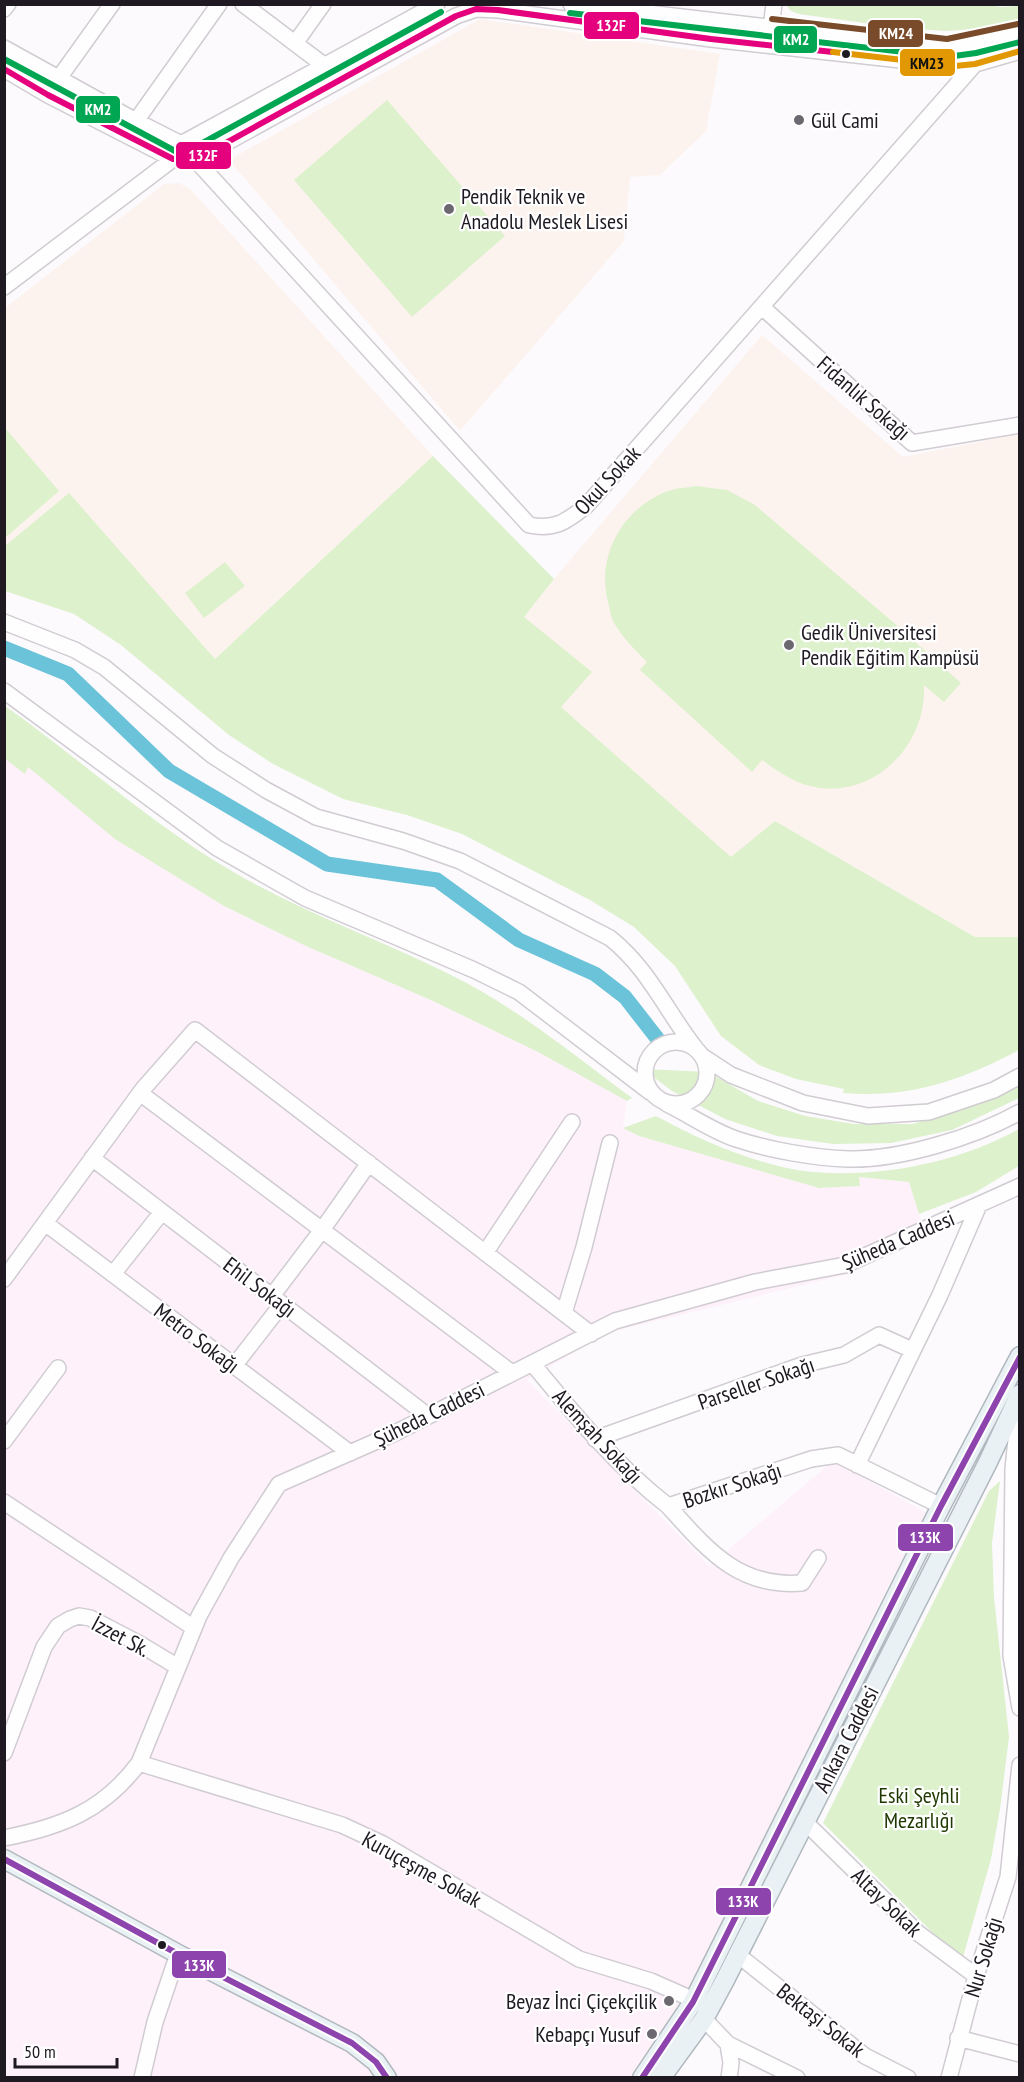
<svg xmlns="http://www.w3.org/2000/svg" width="1024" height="2082" font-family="'PT Sans Narrow',sans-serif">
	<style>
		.industrial { fill: #fef1fa }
		.education { fill: #fdf3ee }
		.green { fill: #dcf1cc }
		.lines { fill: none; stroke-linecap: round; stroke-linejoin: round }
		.canal { stroke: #6ac3d8; stroke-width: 15 }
		.minor-casing { stroke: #d0ccd2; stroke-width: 18 }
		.major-casing { stroke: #b0b9bf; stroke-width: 21 }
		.minor { stroke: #fffeff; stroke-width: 15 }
		.major { stroke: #eaf1f4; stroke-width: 18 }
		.bus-1-casing { stroke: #fff; stroke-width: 10 }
		.bus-2-casing { stroke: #fff; stroke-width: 10 }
		.bus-3-casing { stroke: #fff; stroke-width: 10 }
		.bus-4-casing { stroke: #fff; stroke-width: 10 }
		.bus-5-casing { stroke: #fff; stroke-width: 10 }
		.bus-1 { stroke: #8e44ad; stroke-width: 6 }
		.bus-2 { stroke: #e5007d; stroke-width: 6 }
		.bus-3 { stroke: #00a651; stroke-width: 6 }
		.bus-4 { stroke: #7a4b2a; stroke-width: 6 }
		.bus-5 { stroke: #e19803; stroke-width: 6 }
		.bus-dot { fill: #1f1922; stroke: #fff; stroke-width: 2 }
		.poi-dot { fill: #6c686f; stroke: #fff; stroke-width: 2 }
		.labels { text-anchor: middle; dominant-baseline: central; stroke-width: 4.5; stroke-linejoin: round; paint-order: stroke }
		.poi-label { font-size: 22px; fill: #1f1922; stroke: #fff; text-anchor: start }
		.street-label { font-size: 22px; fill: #1f1922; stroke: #fff }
		.park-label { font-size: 22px; fill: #1f3801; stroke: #fff }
		.line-badge { stroke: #fff; stroke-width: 2 }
		.badge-label { font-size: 16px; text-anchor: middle; font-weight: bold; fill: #fff }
		.pale-badge-label { font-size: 16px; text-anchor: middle; font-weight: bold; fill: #111 }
	</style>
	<rect width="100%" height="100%" fill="#fcfafd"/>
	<path class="industrial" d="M4,759l21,14 3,-6 87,72 109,67 82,40 127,55 105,51 89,49 -4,26 16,9 180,52 41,-2 -2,-9 51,5 10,32 10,23 -78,36 -244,60 -80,47 182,186 124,-105 94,52 -41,77 -194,398 -59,89h-628z"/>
	<path class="education" d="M480,19l240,35 -14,77 -46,44 -30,2 -6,64 -164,190 -231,-271z
		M179,183l11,6 243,267 -218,203 -146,-165 -64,52v-238l159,-124z
		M762,335l141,122 116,-23v503h-44l-200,-116 -44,37 -170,-151 -37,-90 30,-38z"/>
	<path class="green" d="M980,4l21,3 18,-1v13l-46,10 -27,2 -45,-3 -102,-14 -8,-3 -5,-6z
		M387,100l118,136 -93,81 -118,-137z
		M5,428l54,63 -54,47h-1z
		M433,456l121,123 -30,38 68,55 -31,35 170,150 44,-36 200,116h44v113c-56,30 -111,49 -176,43l1,-4 -48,-10 -37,-14 -38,-29 -46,-70 -41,-39 -44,-27 -128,-66 -55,-19 -64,-16 -70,-35 -44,-29 -108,-90 -47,-31 -69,-23v-45l64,-53 146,166z
		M696,486l31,4 28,15 138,117 68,61 -17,19 -20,-17c3,57 -45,110 -104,103 -23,-3 -40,-15 -58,-28l-10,12 -112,-102 7,-8c-12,-12 -24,-24 -33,-39 -3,-5 -4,-12 -5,-17 -14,-47 11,-95 56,-114 9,-4 21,-4 31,-6z
		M225,562l20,24 -41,32 -19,-25z
		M5,706c78,55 149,121 232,168 69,40 144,66 214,101 65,32 123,80 181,123l-5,3 -89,-49 -105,-51 -127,-55 -82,-40 -109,-67 -87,-72 -3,7 -20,-15z
		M643,1069l65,3 50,29 47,15 49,8h59l50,-17 56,-22v13l-67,32 -61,13 -58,1 -56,-8 -52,-17 -53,-28z
		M656,1116c44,24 92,45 141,54 72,11 160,-6 222,-41v37l-43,26 -57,22 -10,-32 -50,-5 1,9 -41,2 -180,-52 -16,-8z
		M1000,1481l-8,62 2,54 15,140 -9,72 -9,50 -28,98 -18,-12 -122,-122 166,-332z"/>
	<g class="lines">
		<path class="canal" d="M4,648l64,26 101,97 158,93 110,16 82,60 76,34 30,23 35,45"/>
		<defs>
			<path id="minor" d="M243,4l82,62 4,8
				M571,4l376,44 27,-4 46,-11
				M4,9l4,-5
				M770,37l4,-33
				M296,42l27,-38
				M4,48l132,73 45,23 348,381c26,5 37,-3 57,-19l389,-442 3,-21
				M4,69l44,26 125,64 22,1 261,-144 20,-7 22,1 213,29 244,27 20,-2 45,-13
				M54,85l58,-81
				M131,128l88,-124
				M4,287l169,-128 8,-15 256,-140
				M762,307l150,136 108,-18
				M4,622l71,28 29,17 109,89 53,34 50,27 87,24 57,20 150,77c39,31 56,73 86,111
				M4,691l213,157 88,50 169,72 45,22 131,100
				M645 1073a31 31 0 1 1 62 0a31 31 0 1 1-62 0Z
				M702,1056l29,19 72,28 65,13 61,-4 65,-22 26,-14
				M140,1093l182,137 -50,66
				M667,1104c23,11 45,27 69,35 33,11 78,19 113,20 51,1 126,-22 171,-47
				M92,1158l336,258
				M369,1163l-47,67 190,143
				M45,1223l305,230
				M485,1253l87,-131
				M113,1274l49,-62
				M4,1279l139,-190 52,-59 396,304
				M564,1313l20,-66 26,-104
				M532,1363c42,51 83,102 136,143
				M234,1366l48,-62
				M1020,1400l-7,69 -2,187 9,52
				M595,1439l207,-74 42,-10 35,-20 33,15
				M4,1441l54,-73
				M857,1465l83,-170 39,-90
				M4,1502l190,126
				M818,1558l-16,25c-64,5 -95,-34 -134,-77l143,-47 27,-4 103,51
				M4,1753l40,-106 14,-21 12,-7 9,-3 11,2 48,25 40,24
				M139,1763l203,62 41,19 196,115 72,22 34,15 8,6
				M804,1821l114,112 58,43
				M4,1838c57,-11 99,-27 135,-75l60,-147 32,-58 48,-74 116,-51 220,-112 140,-39 90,-17 175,-79
				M738,1955l127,101 43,22
				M704,2019l24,25 69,34
				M958,2038l62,16
				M728,2044l3,19 -2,15
				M142,2078l13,-56 23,-68
				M949,2078l27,-102 32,-99 12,-112"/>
			<path id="major" d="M4,1859l174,95 174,89 24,19 11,16
				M642,2078l51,-76 248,-496 79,-150
				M661,2078l43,-59 21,-39 263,-518 32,-68"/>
		</defs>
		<use href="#minor" class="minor-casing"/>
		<use href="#major" class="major-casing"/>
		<use href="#minor" class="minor"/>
		<use href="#major" class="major"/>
		<defs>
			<path id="bus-1" d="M4,1859l174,95 174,89 24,19 11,16
				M642,2078l51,-76 248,-496 79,-149"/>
			<path id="bus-2" d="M4,69l44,26 125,64 22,1 261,-144 20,-7 22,1 213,29 122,13"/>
			<path id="bus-3" d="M570,13l377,44 29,-4 44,-11
				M4,59l171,92 13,15
				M181,163l7,-12 253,-139"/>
			<path id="bus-4" d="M772,19l175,20 71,-15"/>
			<path id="bus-5" d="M833,52l122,14 20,-2 45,-13"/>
		</defs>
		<use href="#bus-1" class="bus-1-casing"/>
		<use href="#bus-2" class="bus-2-casing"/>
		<use href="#bus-3" class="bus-3-casing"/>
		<use href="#bus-4" class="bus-4-casing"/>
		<use href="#bus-5" class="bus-5-casing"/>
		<use href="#bus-1" class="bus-1"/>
		<use href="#bus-2" class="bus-2"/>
		<use href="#bus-3" class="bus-3"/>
		<use href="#bus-4" class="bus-4"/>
		<use href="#bus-5" class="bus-5"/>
	</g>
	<g class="bus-dot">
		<circle cx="846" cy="54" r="5"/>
		<circle cx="162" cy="1945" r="5"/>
	</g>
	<g class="poi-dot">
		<circle cx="799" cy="120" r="6"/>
		<circle cx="449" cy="209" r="6"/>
		<circle cx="789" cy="645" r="6"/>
		<circle cx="669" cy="2001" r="6"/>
		<circle cx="652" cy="2034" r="6"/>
	</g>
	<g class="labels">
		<g class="poi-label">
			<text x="811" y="120">Gül Cami</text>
			<text x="461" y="196">Pendik Teknik ve<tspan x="461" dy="25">Anadolu Meslek Lisesi</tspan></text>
			<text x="801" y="632">Gedik Üniversitesi<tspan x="801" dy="25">Pendik Eğitim Kampüsü</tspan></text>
			<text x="657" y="2001" text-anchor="end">Beyaz İnci Çiçekçilik</text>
			<text x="640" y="2034" text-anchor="end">Kebapçı Yusuf</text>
		</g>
		<g class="street-label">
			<text transform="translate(864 398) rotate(41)">Fidanlık Sokağı</text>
			<text transform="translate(607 480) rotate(-47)">Okul Sokak</text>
			<text transform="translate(898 1240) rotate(-23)">Şüheda Caddesi</text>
			<text transform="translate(260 1287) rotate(37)">Ehil Sokağı</text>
			<text transform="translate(197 1338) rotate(37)">Metro Sokağı</text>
			<text transform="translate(756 1383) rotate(-19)">Parseller Sokağı</text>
			<text transform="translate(429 1414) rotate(-26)">Şüheda Caddesi</text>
			<text transform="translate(598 1436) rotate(47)">Alemşah Sokağı</text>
			<text transform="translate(732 1485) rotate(-18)">Bozkır Sokağı</text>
			<text transform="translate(121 1636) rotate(28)">İzzet Sk.</text>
			<text transform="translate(846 1739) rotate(-63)">Ankara Caddesi</text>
			<text transform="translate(422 1869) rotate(29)">Kuruçeşme Sokak</text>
			<text transform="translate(887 1902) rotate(44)">Altay Sokak</text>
			<text transform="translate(983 1957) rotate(-73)">Nur Sokağı</text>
			<text transform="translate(821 2020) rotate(38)">Bektaşi Sokak</text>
		</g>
		<g class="park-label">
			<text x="919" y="1795">Eski Şeyhli<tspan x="919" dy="25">Mezarlığı</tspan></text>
		</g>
	</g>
	<g class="line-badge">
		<rect x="583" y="11" width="57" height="29" rx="6" fill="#e5007d"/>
		<rect x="867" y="19" width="57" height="29" rx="6" fill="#7a4b2a"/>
		<rect x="773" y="25" width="45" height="29" rx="6" fill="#00a651"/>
		<rect x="899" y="48" width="57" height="29" rx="6" fill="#e19803"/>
		<rect x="75" y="95" width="46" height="29" rx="6" fill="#00a651"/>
		<rect x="175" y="141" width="57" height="29" rx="6" fill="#e5007d"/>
		<rect x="897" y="1523" width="57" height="29" rx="6" fill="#8e44ad"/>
		<rect x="715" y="1887" width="57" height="29" rx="6" fill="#8e44ad"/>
		<rect x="171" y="1950" width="56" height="29" rx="6" fill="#8e44ad"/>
	</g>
	<g class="badge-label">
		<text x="611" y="31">132F</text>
		<text x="896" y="39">KM24</text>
		<text x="796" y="45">KM2</text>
		<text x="98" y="115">KM2</text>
		<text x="203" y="161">132F</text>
		<text x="925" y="1543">133K</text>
		<text x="743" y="1907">133K</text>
		<text x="199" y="1971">133K</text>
	</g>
	<g class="pale-badge-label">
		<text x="927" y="69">KM23</text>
	</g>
	<rect width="1024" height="2082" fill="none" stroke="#1f1922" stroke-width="12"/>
	<path d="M15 2058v9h102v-9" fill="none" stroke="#1f1922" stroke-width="3"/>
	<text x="24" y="2058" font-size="18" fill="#1f1922" stroke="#ffffff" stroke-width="4.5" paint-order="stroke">50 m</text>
</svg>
